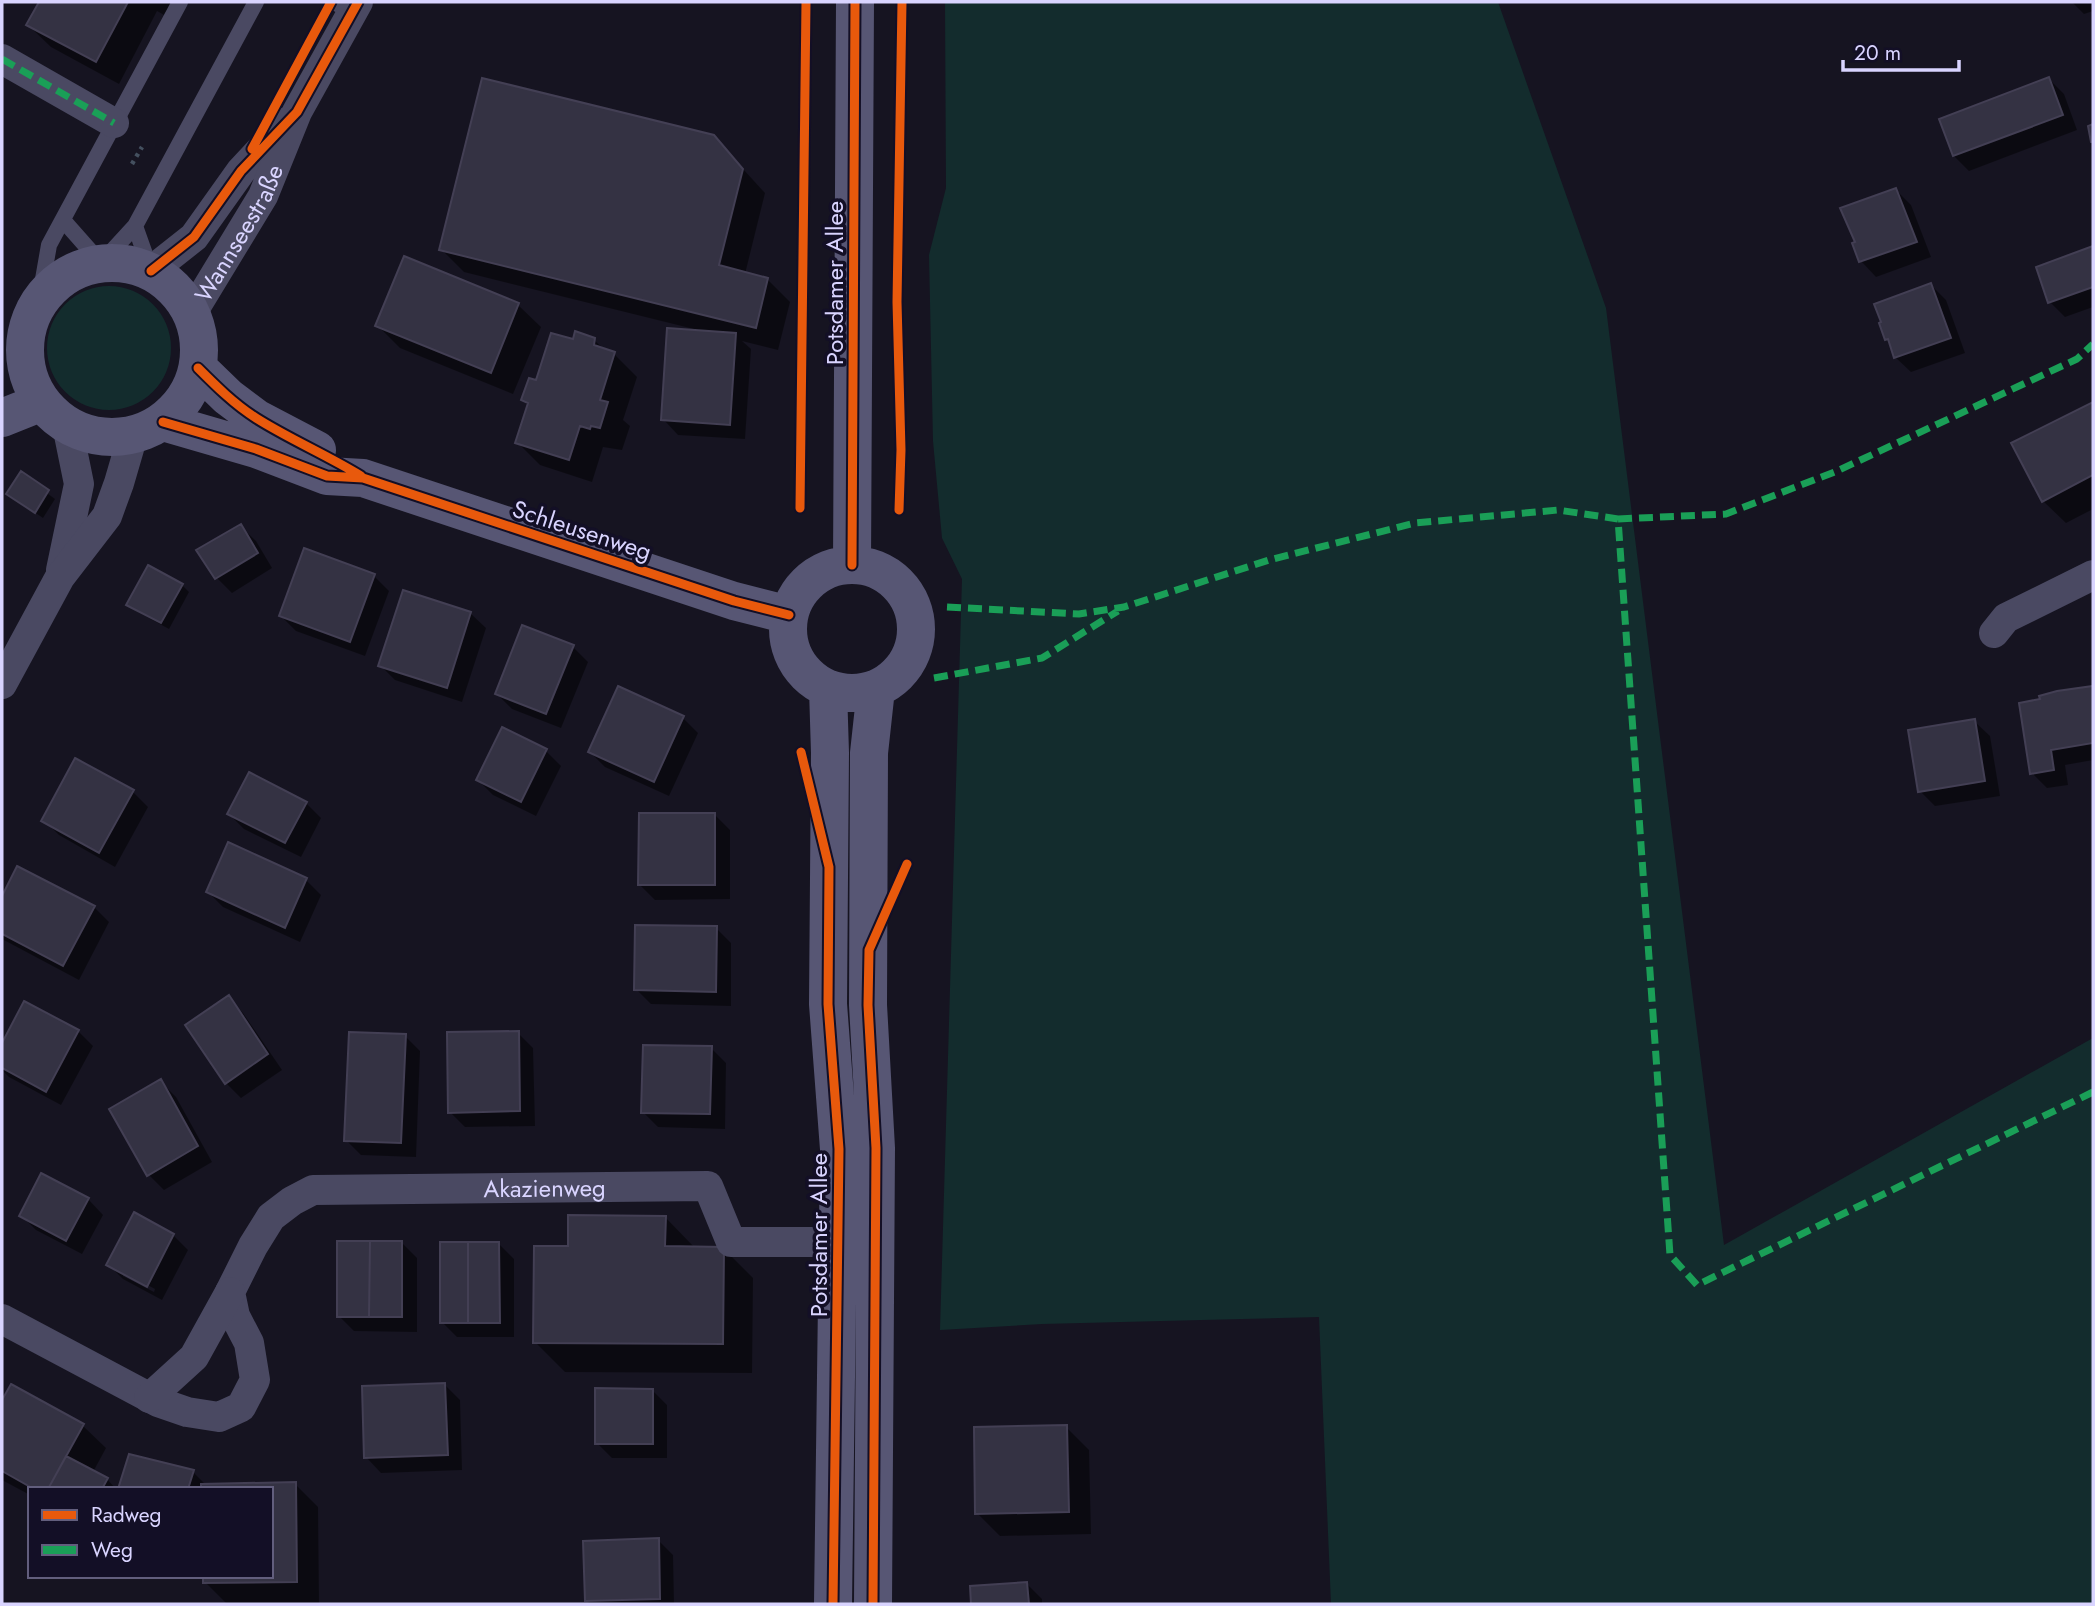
<svg xmlns="http://www.w3.org/2000/svg" width="2095" height="1606" font-family="Jost,sans-serif">
	<style>
		.green { fill: #132c2d }
		.shadow { fill: #0007; fill-rule: evenodd }
		.building { fill: #343243; stroke: #433f54; stroke-width: 2 }
		.lines { fill: none; stroke-linecap: round; stroke-linejoin: round }
		.path { stroke: #44505f; stroke-width: 4.5; stroke-dasharray: 3.5 5; stroke-linecap: butt }
		.lane { stroke: #4a4962; stroke-width: 16 }
		.street { stroke: #4a4962; stroke-width: 30 }
		.secondary { stroke: #575674; stroke-width: 38 }
		.quiet { stroke: #1a9f57; stroke-width: 7; stroke-dasharray: 14 7; stroke-linecap: butt }
		.cycleway-casing { stroke: #130f26; stroke-width: 13 }
		.cycleway { stroke: #e8590c; stroke-width: 9 }
		.labels { text-anchor: middle; dominant-baseline: central; stroke-width: 7; stroke-linejoin: round; paint-order: stroke }
		.street-label { font-size: 24px; fill: #d9d4ff; stroke: #130f26 }
	</style>
	<rect width="100%" height="100%" fill="#161421"/>
	<path class="green" d="M945,2h553l108,306 118,937 369,-207v566h-762l-12,-287 -277,7 -102,6 22,-751 -20,-41 -9,-97 -4,-186 17,-67z
		M47 348a62 62 0 1 1 124 0a62 62 0 1 1-124 0Z"/>
	<path class="shadow" d="M40,2h133l-7,14 -9,-5 -38,73 -68,-37 -23,-22z
		M2072,2h21v9l-9,3z
		M2049,79l15,15 13,36 -108,41 -15,-15z
		M713,136l52,57 -20,81 22,5 23,23 -12,48 -36,-9 9,8 -6,90 -67,-4 -15,-16 35,-89 -234,-58 -23,-23z
		M1896,190l15,15 20,52 -55,20 -15,-16 -7,-17z
		M2093,248v59l-28,10 -15,-15 -12,-34z
		M1931,285l15,15 19,53 -54,19 -16,-15 -4,-13 -5,-5z
		M518,305l23,22 -28,67 -113,-46 -23,-23z
		M594,340l12,11 8,3 23,23 -14,43 7,6 -8,24 -19,-3 -11,35 -52,-17 -23,-23 12,-36 -6,-6 51,-58z
		M2093,404v105l-27,14 -23,-22 -29,-57z
		M21,474l34,25 -12,19 -35,-24z
		M240,526l16,15 16,27 -40,25 -15,-15 -18,-28z
		M374,576l15,15 -24,65 -69,-25 -15,-15z
		M182,585l7,7 -20,37 -33,-18 -8,-7z
		M470,613l16,15 -24,74 -67,-22 -15,-15z
		M573,647l15,15 -27,66 -49,-19 -15,-15z
		M2093,688v72l-28,5 3,20 -21,3 -15,-15z
		M683,718l15,15 -29,63 -64,-29 -15,-15z
		M1974,721l16,15 10,60 -65,10 -15,-15z
		M546,751l15,15 -25,50 -43,-21 -15,-15z
		M133,792l15,15 -33,60 -56,-32 -15,-15z
		M306,803l15,15 -20,39 -57,-28 -15,-15z
		M715,815l15,15v69l-75,1 -15,-15z
		M18,868l76,39 15,15 -30,58 -77,-41v-39z
		M306,880l15,15 -21,47 -77,-35 -15,-15z
		M716,928l15,15v63l-80,-2 -15,-15z
		M228,998l15,15 39,57 -41,28 -15,-15z
		M25,1003l53,28 15,15 -32,59 -52,-28 -7,-7v-23z
		M518,1033l15,15 2,78 -70,1 -15,-15z
		M405,1036l15,15 -4,106 -55,-2 -15,-15z
		M711,1048l15,15 -1,66 -67,-2 -15,-15z
		M161,1082l15,15 36,65 -48,28 -15,-15z
		M88,1199l15,16 -21,39 -46,-24 -15,-15z
		M665,1217l30,31h28l30,30 -1,95 -187,-1 -30,-30 34,-94z
		M173,1235l15,15 -26,50 -39,-21 -15,-15zM123,1272l32,17 -1,3 -31,-16z
		M401,1242l16,16v74l-63,-1 -15,-15z
		M499,1244l15,15v78h-57l-15,-15z
		M445,1385l15,15 2,70 -81,3 -15,-16z
		M11,1387l72,39 23,22 -13,24 14,7 9,10h-86v6l-28,-15v-76z
		M652,1390l15,15v53h-55l-15,-15z
		M1066,1427l23,23 2,84 -91,2 -23,-23z
		M193,1472l14,14 88,-2 23,23 1,97h-92l-22,-22 66,-6v-87h-151z
		M658,1540l15,15 1,49h-84l-3,-3z
		M1027,1584l15,15v5h-69l-1,-17z"/>
	<path class="building" d="M39,2h89l-32,60 -70,-37z
		M2049,77l14,38 -110,41 -14,-37z
		M482,78l232,57 29,34 -24,96 49,13 -12,50 -317,-78z
		M2093,124v18h-2l-3,-16z
		M1896,188l21,54 -58,20 -7,-19 3,-1 -15,-34z
		M2093,246v41l-45,16 -12,-36z
		M404,256l115,47 -28,70 -116,-47z
		M1931,283l20,55 -57,20 -6,-19 -3,1 -6,-17 2,-1 -7,-18z
		M667,328l69,5 -6,92 -69,-5z
		M575,331l20,7 -1,7 21,7 -15,48 8,2 -8,26 -9,-2 -1,3 -10,-3 -11,34 -54,-17 13,-40 -7,-3 8,-22 7,2 15,-47 22,6z
		M2093,402v73l-51,27 -31,-59z
		M21,471l28,19 -14,23 -29,-19z
		M241,524l17,29 -43,26 -19,-29z
		M304,548l71,26 -25,68 -71,-26z
		M148,565l35,19 -22,39 -35,-18z
		M403,590l68,22 -24,76 -69,-22z
		M522,625l52,20 -28,69 -51,-20z
		M618,686l66,30 -30,66 -66,-30z
		M2093,686v57l-42,7 3,20 -24,4 -11,-71 21,-4 -1,-3 18,-5z
		M1975,719l10,62 -67,11 -10,-62z
		M502,727l45,22 -26,53 -45,-22z
		M75,758l59,32 -35,63 -58,-32z
		M249,772l58,30 -22,41 -58,-29z
		M639,813h76v72h-77z
		M228,842l79,36 -22,50 -79,-36z
		M17,866l78,40 -32,60 -61,-32v-38z
		M635,925l82,1 -1,66 -82,-2z
		M229,995l39,59 -43,30 -40,-59z
		M24,1001l55,29 -33,62 -44,-24v-25z
		M519,1031l1,80 -72,2 -1,-81z
		M349,1032l57,2 -5,109 -57,-2z
		M643,1045l69,1 -2,68 -69,-1z
		M161,1079l37,67 -51,30 -38,-67z
		M41,1173l48,25 -23,43 -47,-25z
		M134,1212l40,22 -27,53 -41,-22z
		M568,1215l98,1 -1,30 59,1 -1,97 -190,-1 1,-97h34z
		M337,1241h33l-1,76h-32z
		M370,1241h32v76h-33z
		M440,1242h28v81h-28z
		M468,1242h31l1,81h-32z
		M445,1383l3,72 -84,3 -2,-72z
		M11,1384l73,40 -36,65h-14l-32,-18v-71z
		M595,1388l58,1v55h-58z
		M1067,1425l2,87 -94,2 -1,-87z
		M129,1454l65,16 -6,19h-70z
		M66,1456l42,22 -6,11h-54z
		M296,1482l1,100 -94,1v-7h68v-87h-70v-5z
		M659,1538l1,61 -75,2 -2,-60z
		M1027,1582l2,22h-58l-1,-18z"/>
	<g class="lines">
		<path class="path" d="M132,164l10,-17"/>
		<path class="lane" d="M334,2l18,10
			M63,220l38,43 34,-37 121,-224
			M135,226l16,45
			M39,302l10,-57 131,-243"/>
		<g class="street">
			<path d="M2,59l112,64"/>
			<path d="M151,271l43,-34 47,-66 46,-49"/>
			<path id="s1" d="M192,313l71,-117 34,-84 61,-110"/>
			<path d="M61,570l18,-86 -12,-59"/>
			<path d="M1994,633l12,-15 87,-43"/>
			<path d="M2,684l58,-107 47,-61 12,-33 14,-48"/>
			<path id="s2" d="M2,1319l156,83 29,10 32,5 22,-10 14,-27 -6,-37 -14,-27 -5,-24 23,-46 18,-29 21,-16 21,-11 395,-4 23,56h128"/>
			<path d="M149,1398l45,-41 36,-65"/>
		</g>
		<path class="secondary" d="M25 350a87 87 0 1 1 174 0a87 87 0 1 1-174 0Z
			M198,368l30,29 28,21 61,32
			M2,418l40,-16
			M163,422l93,27 71,27 36,2 371,123 55,14
			M852,565l3,-563
			M788 629a64 64 0 1 1 128 0a64 64 0 1 1-128 0Z
			M828,689l2,64 -2,251 11,145 -6,455
			M873,1604l3,-456 -8,-143 1,-252 7,-64"/>
		<path class="quiet" d="M2,59l112,64
			M1618,519l108,-5 111,-43 240,-112 16,-15
			M947,607l132,7 45,-7 145,-47 146,-37 143,-13 60,9 52,736 27,30 396,-193
			M934,678l108,-20 76,-47"/>
		<defs>
			<path id="cycleway" d="M252,149l79,-147
				M151,271l43,-34 47,-66 56,-59 61,-110
				M198,368c18,18 36,36 58,50 33,21 71,37 105,58
				M163,422l93,27 71,27 36,2 371,123 55,14
				M800,508l6,-506
				M899,510l2,-60 -4,-148 5,-300
				M852,565l3,-563
				M801,752l28,115 -1,137 11,145 -6,455
				M873,1604l3,-456 -8,-143 1,-55 38,-86"/>
		</defs>
		<use href="#cycleway" class="cycleway-casing"/>
		<use href="#cycleway" class="cycleway"/>
	</g>
	<g class="labels">
		<g class="street-label">
			<text stroke="none"><textPath href="#s1" startOffset="93">Wannseestraße</textPath></text>
			<text transform="translate(834 283) rotate(-90)">Potsdamer Allee</text>
			<text transform="translate(582 530) rotate(18)">Schleusenweg</text>
			<text stroke="none"><textPath href="#s2" startOffset="754">Akazienweg</textPath></text>
			<text transform="translate(818 1235) rotate(-90)">Potsdamer Allee</text>
		</g>
	</g>
	<rect width="2095" height="1606" fill="none" stroke="#d9d4ff" stroke-width="7"/>
	<rect x="28" y="1487" width="245" height="91" fill="#130f26" stroke="#625e7d" stroke-width="2"/>
	<rect x="42" y="1510" width="35" height="10" fill="#e8590c" stroke="#625e7d" stroke-width="2"/>
	<text x="91" y="1522" font-size="21" fill="#d9d4ff">Radweg</text>
	<rect x="42" y="1545" width="35" height="10" fill="#1a9f57" stroke="#625e7d" stroke-width="2"/>
	<text x="91" y="1557" font-size="21" fill="#d9d4ff">Weg</text>
	<path d="M1843 60v10h116v-10" fill="none" stroke="#d9d4ff" stroke-width="3.5"/>
	<text x="1854" y="60" font-size="21" fill="#d9d4ff" stroke="#130f26" stroke-width="5" paint-order="stroke">20 m</text>
</svg>
